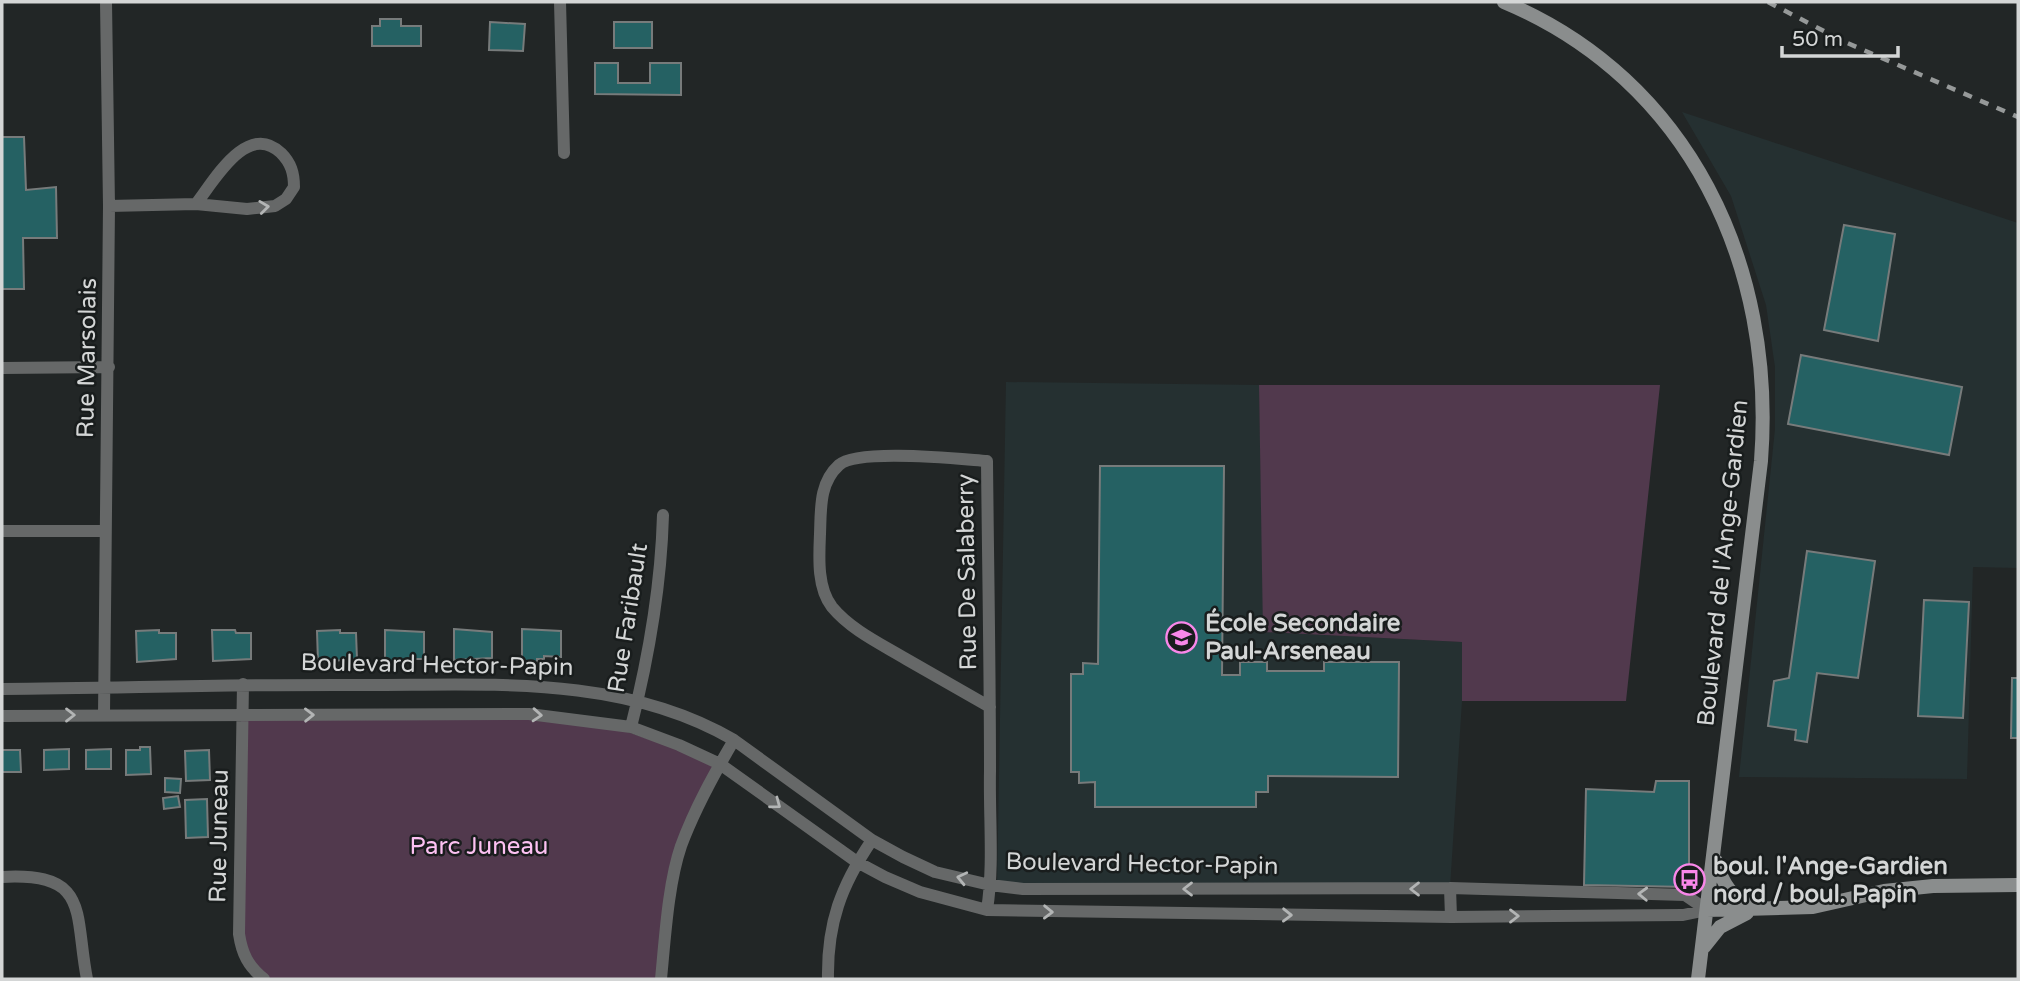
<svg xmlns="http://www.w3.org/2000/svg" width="2020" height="981" font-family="'Varela Round',sans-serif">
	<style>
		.built { fill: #253031 }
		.green { fill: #51394d }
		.building { fill: #256163; stroke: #777b7b; stroke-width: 2 }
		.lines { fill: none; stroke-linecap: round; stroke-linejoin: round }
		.minor { stroke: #666868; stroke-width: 12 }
		.secondary { stroke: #8a8d8d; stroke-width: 14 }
		.rail { stroke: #969999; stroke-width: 4.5; stroke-dasharray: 9 9; stroke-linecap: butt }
		.oneway { stroke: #b3b5b5 }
		.labels { text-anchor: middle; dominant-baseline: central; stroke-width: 5; stroke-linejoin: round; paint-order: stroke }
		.street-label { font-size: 24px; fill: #d4d6d6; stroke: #191d1d }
		.poi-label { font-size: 24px; font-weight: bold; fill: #d4d6d6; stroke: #191d1d; text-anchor: start }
		.park-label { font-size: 24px; fill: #fcc1f2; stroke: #191d1d }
	</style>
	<rect width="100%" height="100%" fill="#222626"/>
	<path class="built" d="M1682,112l336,111v345l-45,-1 -6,212 -228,-2 36,-348v-62l-9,-62 -35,-109z
		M1006,382l253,3 5,247 199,10 -1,59 -12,187h-453z"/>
	<path class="green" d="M1259,385h401l-34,316h-164v-59l-199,-10z
		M475,713l124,9 121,42 -39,84 -20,131h-397l-22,-28 -1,-235z"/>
	<path class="building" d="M380,19h21v7h20v20h-49v-20h8z
		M490,22l35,2 -2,27 -34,-1z
		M614,22h38v26h-38z
		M595,63h23v20h32v-20h31v32l-86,-1z
		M2,137h22l2,53 30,-3 1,51h-34l1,51h-22z
		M1844,225l51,9 -17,107 -54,-11z
		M1801,355l161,32 -13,68 -161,-31z
		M1100,466h124l-2,209h18v-13h27v9h57v-9h75l-1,115 -130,-1v16h-12v15h-161v-25l-16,1v-11h-8v-98h12v-11l15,1z
		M1807,551l68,10 -17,117 -41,-5 -10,69 -12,-2 1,-10 -28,-4 6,-45 15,-3z
		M1924,600l45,2 -6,116 -45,-2z
		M454,629l38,3v26l-38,2z
		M522,629l39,2v26l-17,-1v3h-7v3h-15z
		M159,630v3h17v26l-39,3 -1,-31z
		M212,630h23l1,3h15v26l-38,2z
		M340,630v3h16l1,26 -39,3 -1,-31z
		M385,630l39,2v27h-17v3h-22z
		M2012,678h6v60h-7z
		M140,747h10l1,27 -25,1v-25h14z
		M69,749v20l-25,1v-20z
		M111,749v20h-25v-19z
		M2,750h18l1,22h-19z
		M209,750l1,30 -24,1 -1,-30z
		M165,778l16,1 -1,14 -15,-1z
		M1656,781h33v106l-105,-2 2,-96 68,3z
		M178,796l2,11 -16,2 -1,-11z
		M207,799l1,38 -22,1 -1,-38z"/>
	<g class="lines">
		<path class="minor" d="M560,2l4,151
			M109,206l87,-2 51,5 19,-2 9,-1 11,-7 8,-12c0,-14 -3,-24 -13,-34 -34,-32 -67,28 -85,51
			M2,368l107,-1
			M2,531h103
			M243,684l-4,250c3,20 9,32 25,45
			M2,689c122,-1 244,-5 365,-4 125,0 256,-10 367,55l138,100 31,17 32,15 55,13 33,4 427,-1 235,7 22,15
			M104,715l5,-509 -3,-204
			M2,716l527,-2 102,13 48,18 41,19 137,98 28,15 35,15 67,18 464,7 232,-2 24,-5
			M631,727c18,-71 30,-139 32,-212
			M2,877c89,-5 72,36 85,102
			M1450,888l1,29
			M987,910c7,-45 2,-93 3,-139 0,-103 -2,-206 -3,-310 -28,-2 -129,-13 -148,4 -20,18 -18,44 -19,69 -1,23 -3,54 12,73 19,23 49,37 74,52 28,16 56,32 84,48
			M661,979c4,-40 7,-95 20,-133 14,-38 33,-72 53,-106
			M828,979c-1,-56 13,-93 44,-139"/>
		<path class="secondary" d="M1504,2c186,78 272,264 257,459l-63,518
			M1716,861c6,22 16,38 38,46
			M1707,910l106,-3 71,-16 49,-5 85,-1
			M1704,947l16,-20 27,-14"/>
		<path class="rail" d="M1768,2l77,40 173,75"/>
	</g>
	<defs><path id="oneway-chevron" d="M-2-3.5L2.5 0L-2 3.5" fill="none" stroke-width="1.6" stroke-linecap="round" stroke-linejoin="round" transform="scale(1.75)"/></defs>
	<g class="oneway">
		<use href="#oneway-chevron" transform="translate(264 207) rotate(-7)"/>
		<use href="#oneway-chevron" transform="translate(70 715)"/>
		<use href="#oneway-chevron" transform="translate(309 715) rotate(-1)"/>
		<use href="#oneway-chevron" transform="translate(537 715) rotate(4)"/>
		<use href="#oneway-chevron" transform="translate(776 804) rotate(37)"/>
		<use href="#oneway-chevron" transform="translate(962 878) rotate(-167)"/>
		<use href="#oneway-chevron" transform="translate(1188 889) rotate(180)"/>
		<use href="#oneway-chevron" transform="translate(1415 889) rotate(180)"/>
		<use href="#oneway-chevron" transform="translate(1643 894) rotate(-178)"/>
		<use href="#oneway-chevron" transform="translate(1048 912) rotate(1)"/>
		<use href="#oneway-chevron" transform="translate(1287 915) rotate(1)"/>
		<use href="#oneway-chevron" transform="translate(1514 916)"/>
	</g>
	<defs>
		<symbol id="school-ring" viewBox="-11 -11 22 22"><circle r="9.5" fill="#191d1d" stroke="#f987e9" stroke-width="1.5"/><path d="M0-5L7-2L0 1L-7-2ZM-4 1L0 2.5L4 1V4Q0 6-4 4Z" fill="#f987e9"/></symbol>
		<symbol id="bus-ring" viewBox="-11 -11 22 22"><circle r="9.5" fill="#191d1d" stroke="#f987e9" stroke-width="1.5"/><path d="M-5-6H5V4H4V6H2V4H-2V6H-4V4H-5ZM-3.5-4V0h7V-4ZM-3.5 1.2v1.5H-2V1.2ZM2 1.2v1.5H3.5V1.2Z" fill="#f987e9"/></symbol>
	</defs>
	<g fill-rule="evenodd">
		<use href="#school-ring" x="1164" y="620" width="35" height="35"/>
		<use href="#bus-ring" x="1672" y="862" width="35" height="35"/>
	</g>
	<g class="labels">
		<g class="street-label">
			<text transform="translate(87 358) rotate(-89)">Rue Marsolais</text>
			<text transform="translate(1723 563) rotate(-84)">Boulevard de l'Ange-Gardien</text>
			<text transform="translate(967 572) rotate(-91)">Rue De Salaberry</text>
			<text transform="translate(628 618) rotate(-81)">Rue Faribault</text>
			<text transform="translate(437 665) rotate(1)">Boulevard Hector-Papin</text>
			<text transform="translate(219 836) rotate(-89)">Rue Juneau</text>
			<text transform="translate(1142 864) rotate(1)">Boulevard Hector-Papin</text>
		</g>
		<g class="poi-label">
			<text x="1205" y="623">École Secondaire<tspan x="1205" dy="28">Paul-Arseneau</tspan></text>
			<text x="1713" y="866">boul. l'Ange-Gardien<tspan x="1713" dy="28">nord / boul. Papin</tspan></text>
		</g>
		<g class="park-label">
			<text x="479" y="846">Parc Juneau</text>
		</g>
	</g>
	<rect width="2020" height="981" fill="none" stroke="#d4d6d6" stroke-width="7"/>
	<path d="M1782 46v10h116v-10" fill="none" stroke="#d4d6d6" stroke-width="3.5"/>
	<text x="1792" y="46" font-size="21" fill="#d4d6d6" stroke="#191d1d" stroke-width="5" paint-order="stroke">50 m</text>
</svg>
